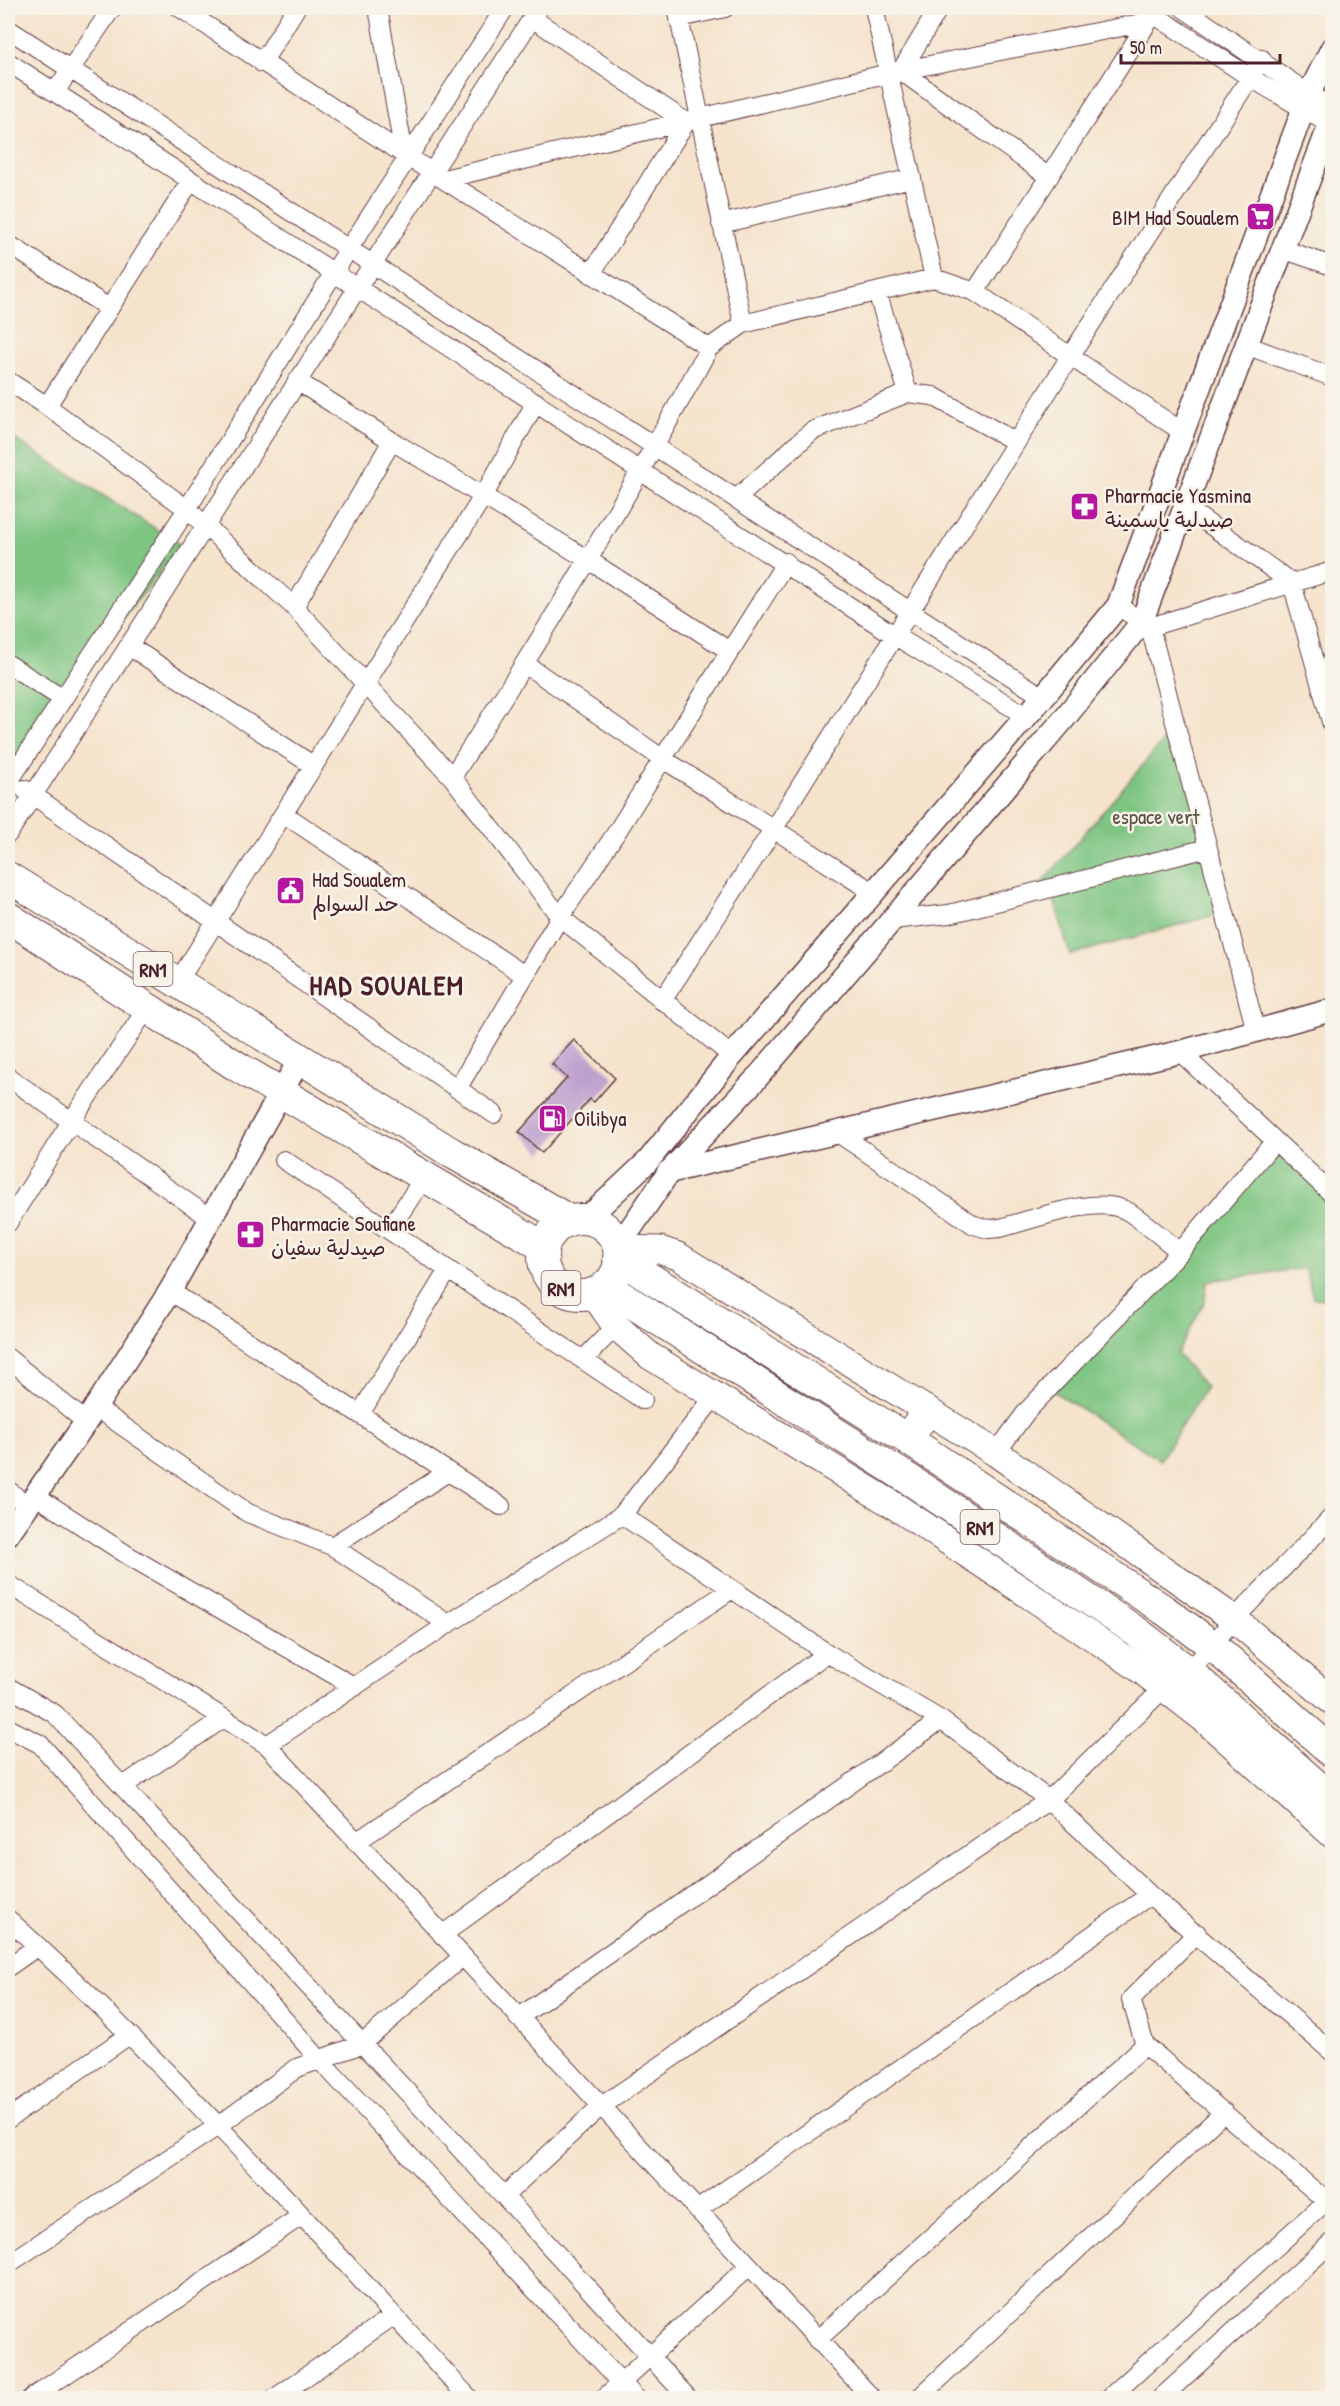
<svg xmlns="http://www.w3.org/2000/svg" width="1340" height="2406" font-family="'Patrick Hand','Playpen Sans Arabic',sans-serif">
	<style>
		.green { fill: #7ec582; stroke: #647256; stroke-width: 1.5 }
		.building { fill: #bea0cd }
		.lines { fill: none; stroke-linecap: round; stroke-linejoin: round }
		.minor-casing { stroke: #643c43; stroke-width: 20 }
		.tertiary-casing { stroke: #643c43; stroke-width: 25 }
		.secondary-casing { stroke: #643c43; stroke-width: 29 }
		.primary-casing { stroke: #643c43; stroke-width: 32 }
		.minor { stroke: #fff; stroke-width: 18 }
		.tertiary { stroke: #fff; stroke-width: 22 }
		.secondary { stroke: #fff; stroke-width: 27 }
		.primary { stroke: #fff; stroke-width: 30 }
		.labels { text-anchor: middle; dominant-baseline: central; stroke-width: 5; stroke-linejoin: round; paint-order: stroke }
		.shield { fill: #f7f3e8; stroke: #7e5f64; stroke-width: 1.5 }
		.shield-label { font-size: 20px; font-weight: bold; fill: #4a1f2b }
		.poi-label { font-size: 21px; fill: #4a1f2b; stroke: #f7f3e8; text-anchor: start }
		.park-label { font-size: 21px; fill: #5a5145; stroke: #f7f3e8 }
		.district-label { font-size: 27px; font-weight: bold; letter-spacing: 1.5px; fill: #4a1f2b; stroke: #f7f3e8 }
	</style>
	<rect width="100%" height="100%" fill="#f7f3e8"/>
	<filter id="ink" filterUnits="userSpaceOnUse"><feTurbulence type="fractalNoise" baseFrequency=".0167" numOctaves="2"/><feDisplacementMap in="SourceGraphic" scale="12" xChannelSelector="R" yChannelSelector="G"/><feConvolveMatrix kernelMatrix="1 2 1 2 8 2 1 2 1" color-interpolation-filters="sRGB"/></filter>
	<filter id="wash" filterUnits="userSpaceOnUse"><feTurbulence type="fractalNoise" baseFrequency=".008" numOctaves="4" result="noise"/><feDisplacementMap in="SourceGraphic" scale="24" xChannelSelector="R" yChannelSelector="G"/><feGaussianBlur stdDeviation="1.35" result="paint"/><feColorMatrix in="noise" values="0 0 0 0 0 0 0 0 0 0 0 0 0 0 0 0 0 1.4 0 .05"/><feComposite in="paint" operator="in"/></filter>
	<g filter="url(#wash)">
		<rect width="100%" height="100%" fill="#f5e3cc"/>
		<path class="green" d="M8,435l173,110 -173,221z
			M1176,726l49,186 -155,43 -19,-67 -16,3z
			M1278,1147l54,49v103l-19,-1 -8,-30 -98,13 -2,20 -28,53 29,33 -46,73 -107,-69z"/>
		<g id="blocks">
			<path class="building" d="M574,1040l41,38 -21,24 -4,-3 -48,54 -23,-21 48,-54 -15,-14z"/>
		</g>
	</g>
	<g filter="url(#ink)">
		<use href="#blocks" fill-opacity="0" stroke="#643c43" stroke-width="1.5"/>
		<g class="lines">
			<defs>
				<path id="minor" d="M180,8l228,149 301,191c-79,146 -166,289 -257,429
					M378,8l26,146
					M677,8l66,316
					M874,8l60,270
					M939,8l-38,63 148,106
					M1144,8l107,70 78,46 3,-1
					M1183,8l126,86 23,13
					M532,18l154,104 -95,152
					M679,18l46,-10
					M8,29l1035,668
					M8,62l886,573 132,81
					M262,63l34,-55
					M55,92l57,-84
					M444,179l445,-106 258,-51
					M721,224l191,-46
					M8,244l101,64
					M1282,249l50,17
					M877,292l31,101
					M975,292l206,139
					M1246,345l86,32
					M709,348l34,-24 191,-46 41,14 182,-284
					M8,381l39,25 140,103 107,98 158,170 108,140 172,139
					M297,381l95,60
					M47,406l143,-224
					M736,499l76,-68 96,-38 25,3 83,46
					M1185,507l107,76 40,142
					M1118,606l32,21 106,404
					M294,607l98,-166 195,118 141,91
					M1150,627l182,-56
					M129,646l185,120
					M8,664l55,35
					M525,664l138,95 210,133
					M8,783l179,-274 161,-259 157,-242
					M24,789l470,325
					M284,814l240,161
					M8,834c178,-275 351,-553 531,-826
					M892,920l57,-6 259,-66
					M177,983l307,-488 52,-93
					M662,1001l112,-173 297,-473 191,-296
					M1180,1052l152,142
					M8,1077l202,141
					M457,1089l103,-172 58,-87 168,-268
					M835,1131l139,94 14,4 12,-1c33,-8 98,-35 129,-16 18,12 35,27 51,40
					M284,1160l359,240
					M8,1223l62,-100 78,-116
					M389,1230l36,-54
					M170,1291l331,215
					M8,1358l78,64
					M583,1360l33,-34
					M95,1407l153,106 84,33 116,78
					M360,1414l88,-144
					M996,1453l31,-42 153,-159 94,-110
					M8,1490l19,16
					M36,1496l93,60 226,131
					M622,1515l205,138 114,67 108,80 101,95 182,157
					M332,1546l116,-74
					M8,1584l259,161 605,653
					M8,1687l47,27 449,482 184,202
					M8,1728l32,16 278,314 318,340
					M267,1745l181,-121 174,-109 93,-119
					M123,1786l101,-68
					M356,1842l376,-253
					M8,1919c165,149 311,316 461,479
					M1197,1933l-66,66 14,46 187,161
					M442,1935l385,-282
					M8,1967l30,-21
					M518,2018l423,-298
					M8,2119l121,-84
					M504,2196l96,-89 449,-307 116,-113 24,-15 45,-53 98,-102
					M697,2210l453,-315
					M8,2264l210,-138 79,-58 65,-24 100,-87
					M817,2340l328,-295
					M31,2398l270,-182
					M275,2398l118,-82
					M604,2398l145,-132
					M919,2398l305,-286
					M1109,2398l223,-202
					M1161,2398l171,-156"/>
				<path id="tertiary" d="M668,1172l512,-120 152,-42
					M580,1219l16,-9 52,-49 84,-105 311,-359 75,-91 191,-512 23,-46
					M616,1244l15,-16 38,-56 87,-93 136,-159 171,-200 78,-97 191,-504
					M8,1534l78,-112 84,-131 131,-234"/>
				<path id="secondary" d="M618,1249l42,1 18,6 318,197 238,166 98,82
					M593,1293l23,33 34,30 245,150 241,160 67,52 129,116"/>
				<path id="primary" d="M8,877l444,276 117,67
					M8,917l230,150 306,180
					M543 1257a38 38 0 1 1 76 0a38 38 0 1 1-76 0Z
					M618,1258l289,181 257,171 48,35 120,107
					M605,1286l305,194 227,152 52,40 143,127
					M907,1439l20,-28"/>
			</defs>
			<use href="#minor" class="minor-casing"/>
			<use href="#tertiary" class="tertiary-casing"/>
			<use href="#secondary" class="secondary-casing"/>
			<use href="#primary" class="primary-casing"/>
			<use href="#minor" class="minor"/>
			<use href="#tertiary" class="tertiary"/>
			<use href="#secondary" class="secondary"/>
			<use href="#primary" class="primary"/>
		</g>
	</g>
	<defs>
		<symbol id="supermarket-square" viewBox="-11 -11 22 22"><rect x="-9" y="-9" width="18" height="18" rx="4" fill="#b5179e" stroke="#f7f3e8"/><path d="M-6-5.5h2.5l.6 2H6L4.5 2H-2.5L-4.4-4H-6ZM-1.5 3.2a1.3 1.3 0 1 0 .1 0ZM3 3.2a1.3 1.3 0 1 0 .1 0Z" fill="#fff"/></symbol>
		<symbol id="pharmacy-square" viewBox="-11 -11 22 22"><rect x="-9" y="-9" width="18" height="18" rx="4" fill="#b5179e" stroke="#f7f3e8"/><path d="M-2-6h4v4h4v4h-4v4h-4v-4h-4v-4h4Z" fill="#fff"/></symbol>
		<symbol id="civic-square" viewBox="-11 -11 22 22"><rect x="-9" y="-9" width="18" height="18" rx="4" fill="#b5179e" stroke="#f7f3e8"/><path d="M-.6-6.5H3V-4.5H.6V-3L4-1V1h2V6H-6V1h2V-1L-.6-3ZM-1.2 2.5V6h2.4V2.5Z" fill="#fff"/></symbol>
		<symbol id="fuel-square" viewBox="-11 -11 22 22"><rect x="-9" y="-9" width="18" height="18" rx="4" fill="#b5179e" stroke="#f7f3e8"/><path d="M-5.5-6h7V0h2V4h1.3V-2.5L3-4.5l.8-.8L6-3V5H2.5V1h-1V6h-7ZM-4.2-4.7v3.2H.2V-4.7Z" fill="#fff"/></symbol>
	</defs>
	<g fill-rule="evenodd">
		<use href="#supermarket-square" x="1244" y="200" width="33" height="33"/>
		<use href="#pharmacy-square" x="1068" y="490" width="33" height="33"/>
		<use href="#civic-square" x="274" y="874" width="33" height="33"/>
		<use href="#fuel-square" x="536" y="1102" width="33" height="33"/>
		<use href="#pharmacy-square" x="234" y="1218" width="33" height="33"/>
	</g>
	<g class="labels">
		<g class="shield">
			<rect x="133.5" y="952" width="39" height="34" rx="4.5"/>
			<rect x="541.5" y="1271" width="39" height="34" rx="4.5"/>
			<rect x="960.5" y="1510" width="39" height="34" rx="4.5"/>
		</g>
		<g class="shield-label">
			<text x="153" y="969">RN1</text>
			<text x="561" y="1288">RN1</text>
			<text x="980" y="1527">RN1</text>
		</g>
		<g class="poi-label">
			<text x="1239" y="217" text-anchor="end">BIM Had Soualem</text>
			<text x="1105" y="495">Pharmacie Yasmina<tspan x="1105" dy="24">صيدلية ياسمينة</tspan></text>
			<text x="312" y="879">Had Soualem<tspan x="312" dy="24">حد السوالم</tspan></text>
			<text x="574" y="1118">Oilibya</text>
			<text x="271" y="1223">Pharmacie Soufiane<tspan x="271" dy="24">صيدلية سفيان</tspan></text>
		</g>
		<g class="park-label">
			<text x="1156" y="816">espace vert</text>
		</g>
		<g class="district-label">
			<text x="387" y="985">HAD SOUALEM</text>
		</g>
	</g>
	<rect width="1340" height="2406" fill="none" stroke="#f7f3e8" stroke-width="30"/>
	<path d="M1121 54v9h159v-9" fill="none" stroke="#4a1f2b" stroke-width="3"/>
	<text x="1130" y="54" font-size="18" fill="#4a1f2b" stroke="#f7f3e8" stroke-width="4.5" paint-order="stroke">50 m</text>
</svg>
